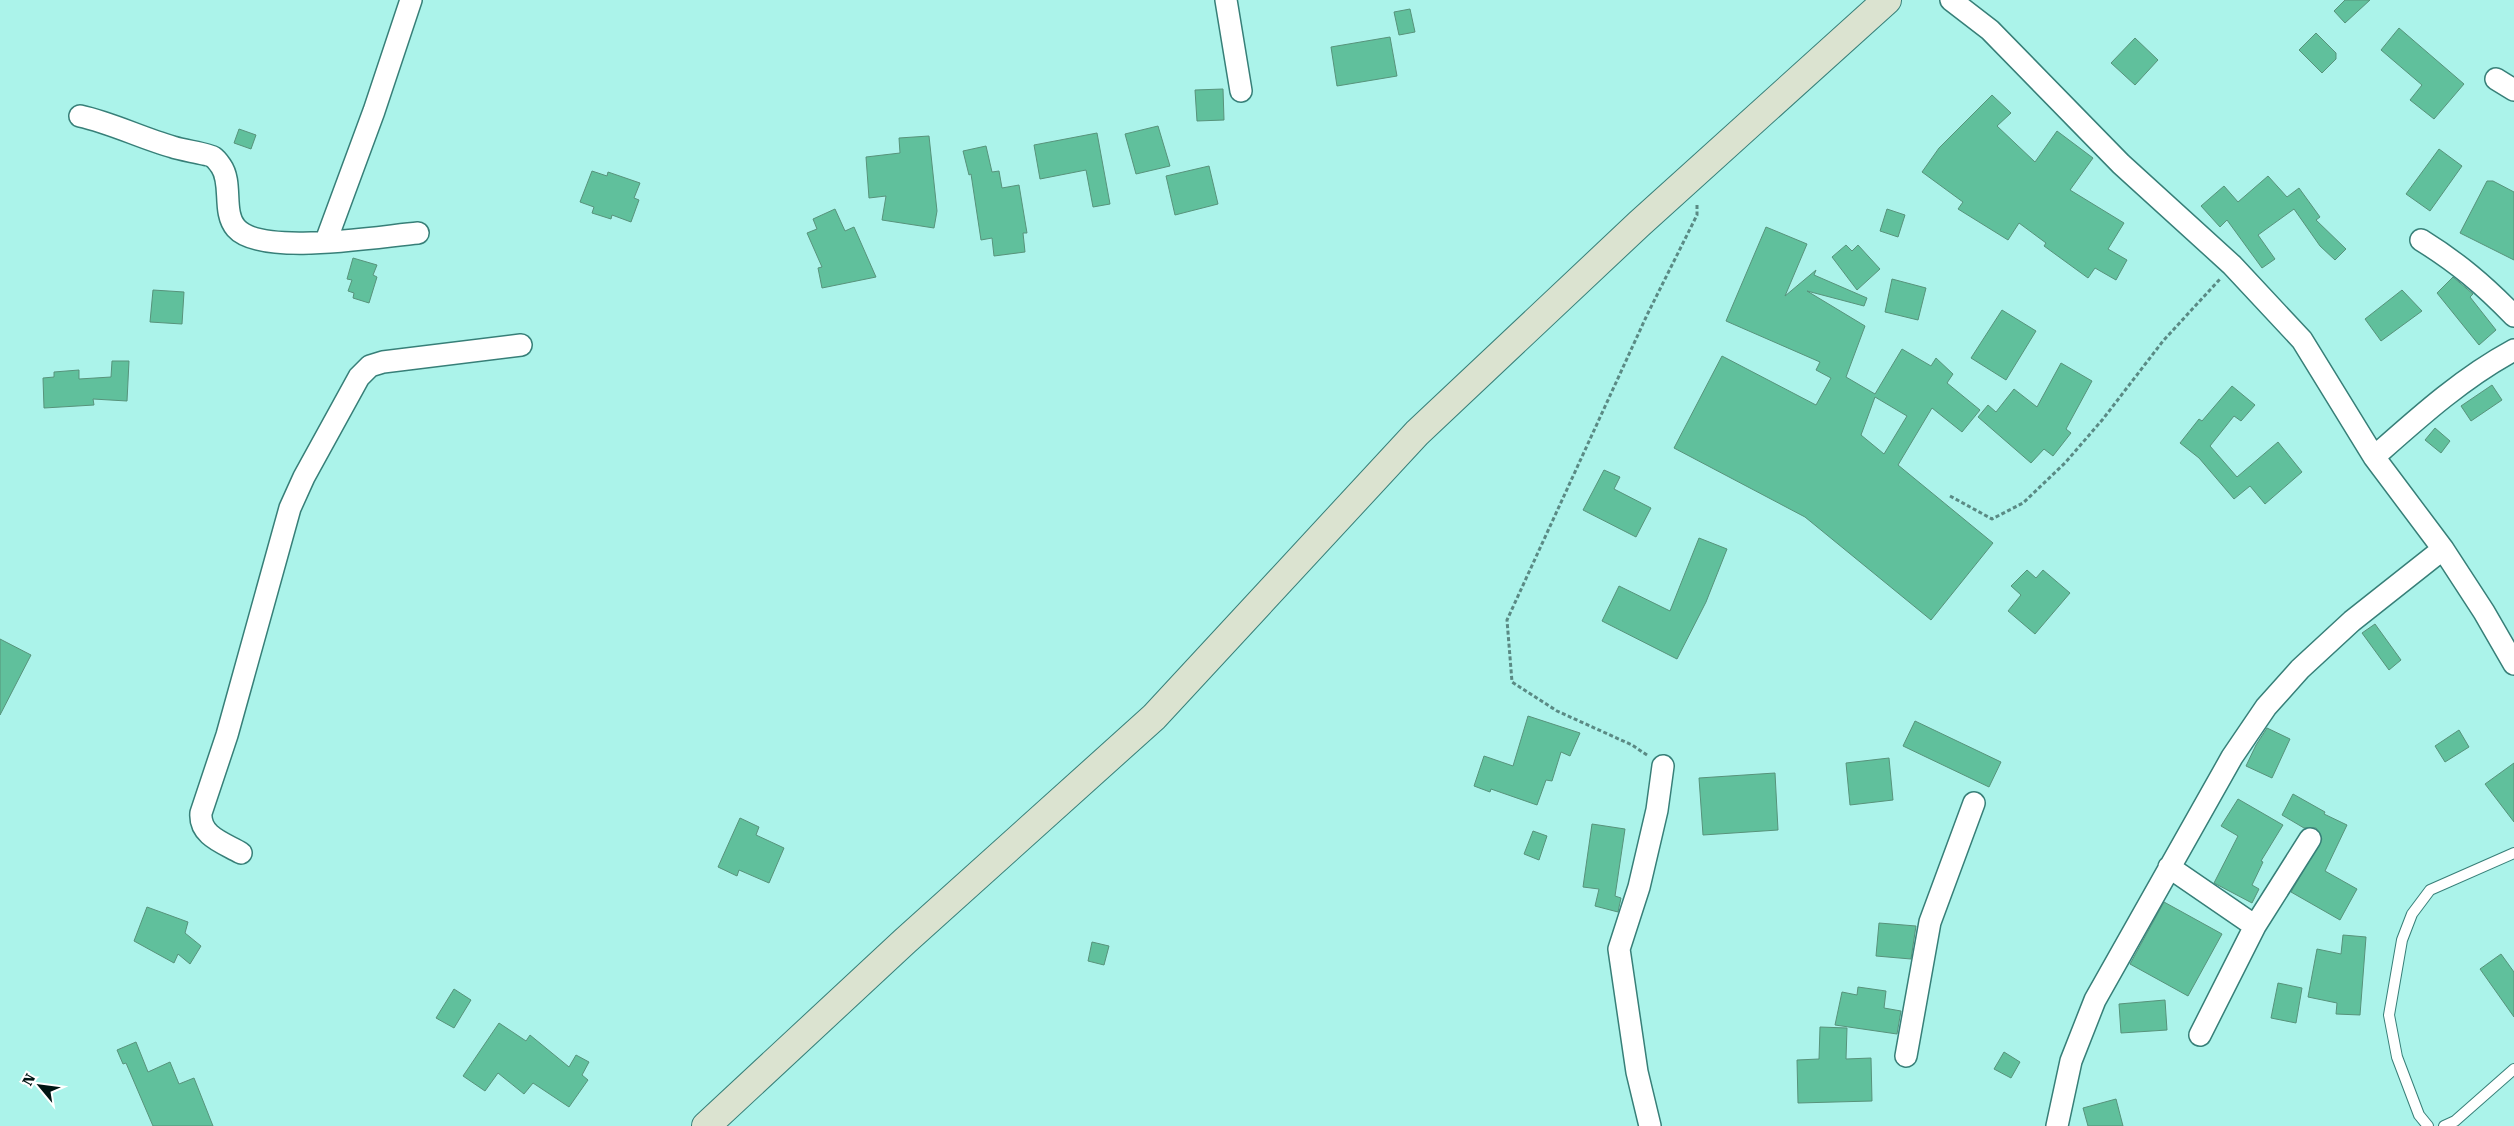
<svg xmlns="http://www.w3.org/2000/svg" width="2514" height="1126" font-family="'Roboto Serif',serif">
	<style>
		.building { fill: #60c09c; stroke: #57937b; fill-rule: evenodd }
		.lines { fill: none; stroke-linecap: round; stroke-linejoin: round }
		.lane-casing { stroke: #377f78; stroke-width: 12 }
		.street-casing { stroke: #377f78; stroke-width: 24 }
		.secondary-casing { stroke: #377f78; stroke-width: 30 }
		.path { stroke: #5a8a84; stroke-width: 3; stroke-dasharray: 4 2.5; stroke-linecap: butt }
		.lane { stroke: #fff; stroke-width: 10 }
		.street { stroke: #fff; stroke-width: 21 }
		.secondary { stroke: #dbe3d0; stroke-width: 28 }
	</style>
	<rect width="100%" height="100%" fill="#abf3ea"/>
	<path class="building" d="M2345,0h25l-25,23 -11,-12z
		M1410,9l5,23 -16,3 -5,-23z
		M2399,28l65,56 -30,35 -24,-19 12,-15 -41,-35z
		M2316,33l20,20v6l-14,14 -23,-23z
		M1390,37l7,39 -60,10 -6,-39z
		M2135,38l23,22 -23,25 -24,-22z
		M1223,89l1,31 -27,1 -2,-31z
		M1992,95l19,18 -14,13 38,36 22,-31 36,27 -23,32 54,33 -16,26 19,11 -11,20 -21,-12 -7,10 -44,-32 2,-3 -27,-20 -11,17 -50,-31 5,-7 -41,-30 17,-24z
		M1158,126l12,40 -34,8 -11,-40z
		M239,129l17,6 -5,14 -17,-6z
		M1097,133l13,71 -17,3 -7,-37 -46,9 -6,-34z
		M929,136l8,75 -3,17 -52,-8 4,-24 -17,2 -3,-41 34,-4 -1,-15z
		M986,146l6,26 7,-1 3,17 17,-3 8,48h-4l2,19 -31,4 -2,-18 -11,2 -10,-66 -2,1 -6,-24z
		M2439,149l23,17 -32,45 -24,-17z
		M1209,166l9,38 -43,11 -9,-39z
		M592,171l15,5 1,-4 32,11 -6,15 5,2 -8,22 -19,-7 -1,4 -19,-6 2,-6 -14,-5z
		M2268,176l19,21 12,-9 21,29 -4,3 30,29 -11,11 -15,-14 -26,-37 -36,26 17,24 -13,9 -35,-48 -7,7 -19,-21 23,-20 14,16z
		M2487,181h6l21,11v68l-54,-27z
		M835,209l10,22 9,-4 22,50 -54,11 -4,-20 4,-1 -15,-34 10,-4 -4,-10z
		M1887,209l18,6 -7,22 -18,-6z
		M1766,227l41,17 -22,52 31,-26 -2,5 53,23 -3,8 -57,-15 58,35 -19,51 29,17 27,-45 29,17 5,-8 17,16 -6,9 33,27 -18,22 -30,-24 -34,57 95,78 -62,77 -126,-103 -131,-69 48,-92 94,49 15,-27 -15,-8 4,-8 -94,-41zM1875,397l32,19 -23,38 -23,-19z
		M1846,245l6,6 6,-6 22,24 -23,21 -25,-33z
		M353,258l24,7 -4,10 4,2 -8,26 -16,-5 1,-5 -6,-2 4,-11 -5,-1z
		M2453,277l20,17 -3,3 26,33 -17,15 -42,-52z
		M1892,279l34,9 -8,32 -33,-8z
		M153,290l31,2 -2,32 -32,-2z
		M2402,290l20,21 -41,30 -16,-22z
		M2002,310l34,21 -30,49 -35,-22z
		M112,361h17l-2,40 -34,-2 1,6 -50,3 -1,-30 11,-1v-5l25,-2v9l32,-2z
		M2061,363l31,18 -26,48 5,4 -18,23 -9,-7 -13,14 -53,-46 10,-12 8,7 18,-23 23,18z
		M2492,385l10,15 -31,21 -10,-15z
		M2232,386l23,19 -14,16 -7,-5 -24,30 27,31 41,-35 24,30 -37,32 -15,-18 -16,13 -35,-41 -19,-15 19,-24 3,2z
		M2435,428l15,13 -9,12 -16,-13z
		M1604,470l16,7 -6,12 37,19 -15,29 -53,-27z
		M1699,538l28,11 -21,53 -29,57 -75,-38 17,-35 51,25z
		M2027,570l9,8 7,-8 27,23 -35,41 -27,-23 13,-16 -10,-9z
		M2375,624l26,36 -12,10 -27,-37z
		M0,639l31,16 -31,60z
		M1528,716l52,17 -10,23 -9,-4 -9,29 -6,-1 -9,25 -46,-16 -1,3 -16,-6 10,-30 29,10z
		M1915,721l86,41 -12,25 -86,-41z
		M2267,728l23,11 -18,39 -26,-12 10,-21z
		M2459,730l10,17 -24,15 -10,-16z
		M1889,758l4,42 -43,5 -4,-42z
		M2514,763v59l-29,-38z
		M1775,773l3,57 -75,5 -4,-57z
		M2293,794l32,18 -1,2 23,11 -22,46 32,18 -17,31 -49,-28 31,-53 -6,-11h-12l-22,-13z
		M2238,799l45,26 -22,36 2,1 -11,23 7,4 -7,14 -38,-20 24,-47 -17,-10z
		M740,818l19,9 -3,8 28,13 -15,35 -30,-13 -2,6 -19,-9z
		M1592,824l33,5 -10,67 6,2 -3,14 -23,-6 4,-17 -16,-2z
		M1533,831l14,5 -8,24 -15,-6z
		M2164,902l58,32 -34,62 -58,-32z
		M147,907l41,15 -3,11 16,13 -11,18 -12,-10 -4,9 -40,-22z
		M1879,923l37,3 -5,33 -35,-3z
		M2343,935l23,2 -6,78 -24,-1 1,-11 -29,-6 9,-48 24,5z
		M1092,942l17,4 -5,19 -16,-4z
		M2501,954l13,18v45l-34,-48z
		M2278,983l24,5 -6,35 -25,-5z
		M1858,987l28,4 -2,17 17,3 -4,23 -62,-9 7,-33 15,3z
		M454,989l17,11 -17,28 -18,-10z
		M2165,1000l2,30 -46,3 -2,-29z
		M499,1023l27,18 4,-6 39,32 7,-12 13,7 -7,13 6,5 -19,27 -36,-24 -9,11 -26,-21 -13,18 -22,-15z
		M1820,1027l27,1 -1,31 25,-1 1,43 -74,2 -1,-43 22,-1z
		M136,1042l12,30 22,-10 9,22 15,-6 19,48h-60l-27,-63 -3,1 -6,-14z
		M2004,1052l16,10 -9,16 -17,-9z
		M2116,1099l7,27h-35l-5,-18z"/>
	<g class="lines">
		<defs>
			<path id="lane" d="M2428,1126l-9,-11 -22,-58 -8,-42 13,-75 10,-26 18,-24 84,-37
				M2444,1126l11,-5 59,-52"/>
			<path id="street" d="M1226,0l15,91
				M1951,0l39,30 131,134 111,101 70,75 72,117 69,92 41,63 30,52
				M2496,79l18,11
				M80,116c32,7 61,22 93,31 8,3 36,7 40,10 3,2 6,6 8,9 12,17 1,46 15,62 25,29 145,8 182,5
				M2421,240c37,23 63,45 93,76
				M326,241l48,-130 37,-111
				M2374,457c44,-39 88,-79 140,-107
				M241,853c-17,-10 -42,-17 -40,-40l26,-78 63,-227 14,-31 55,-100 11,-11 13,-4 138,-17
				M2169,867l86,59 -55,109
				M2255,926l55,-87
				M1906,1056l24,-134 44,-119
				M1650,1126l-13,-54 -18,-123 20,-62 18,-77 6,-44
				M2057,1126l14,-65 24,-61 137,-243 34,-50 34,-38 52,-48 91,-72"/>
			<path id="secondary" d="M706,1126l199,-185 249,-224 263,-284 222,-209 248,-224"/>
		</defs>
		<use href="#lane" class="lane-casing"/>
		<use href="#street" class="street-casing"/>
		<use href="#secondary" class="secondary-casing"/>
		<path class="path" d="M1950,496l42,23 31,-16 42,-40 38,-44 60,-78 57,-62
			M1647,755l-15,-10 -75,-34 -45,-29 -5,-62 140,-305 50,-100v-12"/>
		<use href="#lane" class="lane"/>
		<use href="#street" class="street"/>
		<use href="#secondary" class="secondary"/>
	</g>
	<g transform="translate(40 1086) rotate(299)" stroke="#ffffff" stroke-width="4" paint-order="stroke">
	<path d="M0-4L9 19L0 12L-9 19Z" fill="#001513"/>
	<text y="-8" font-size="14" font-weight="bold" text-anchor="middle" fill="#001513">N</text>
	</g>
</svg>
